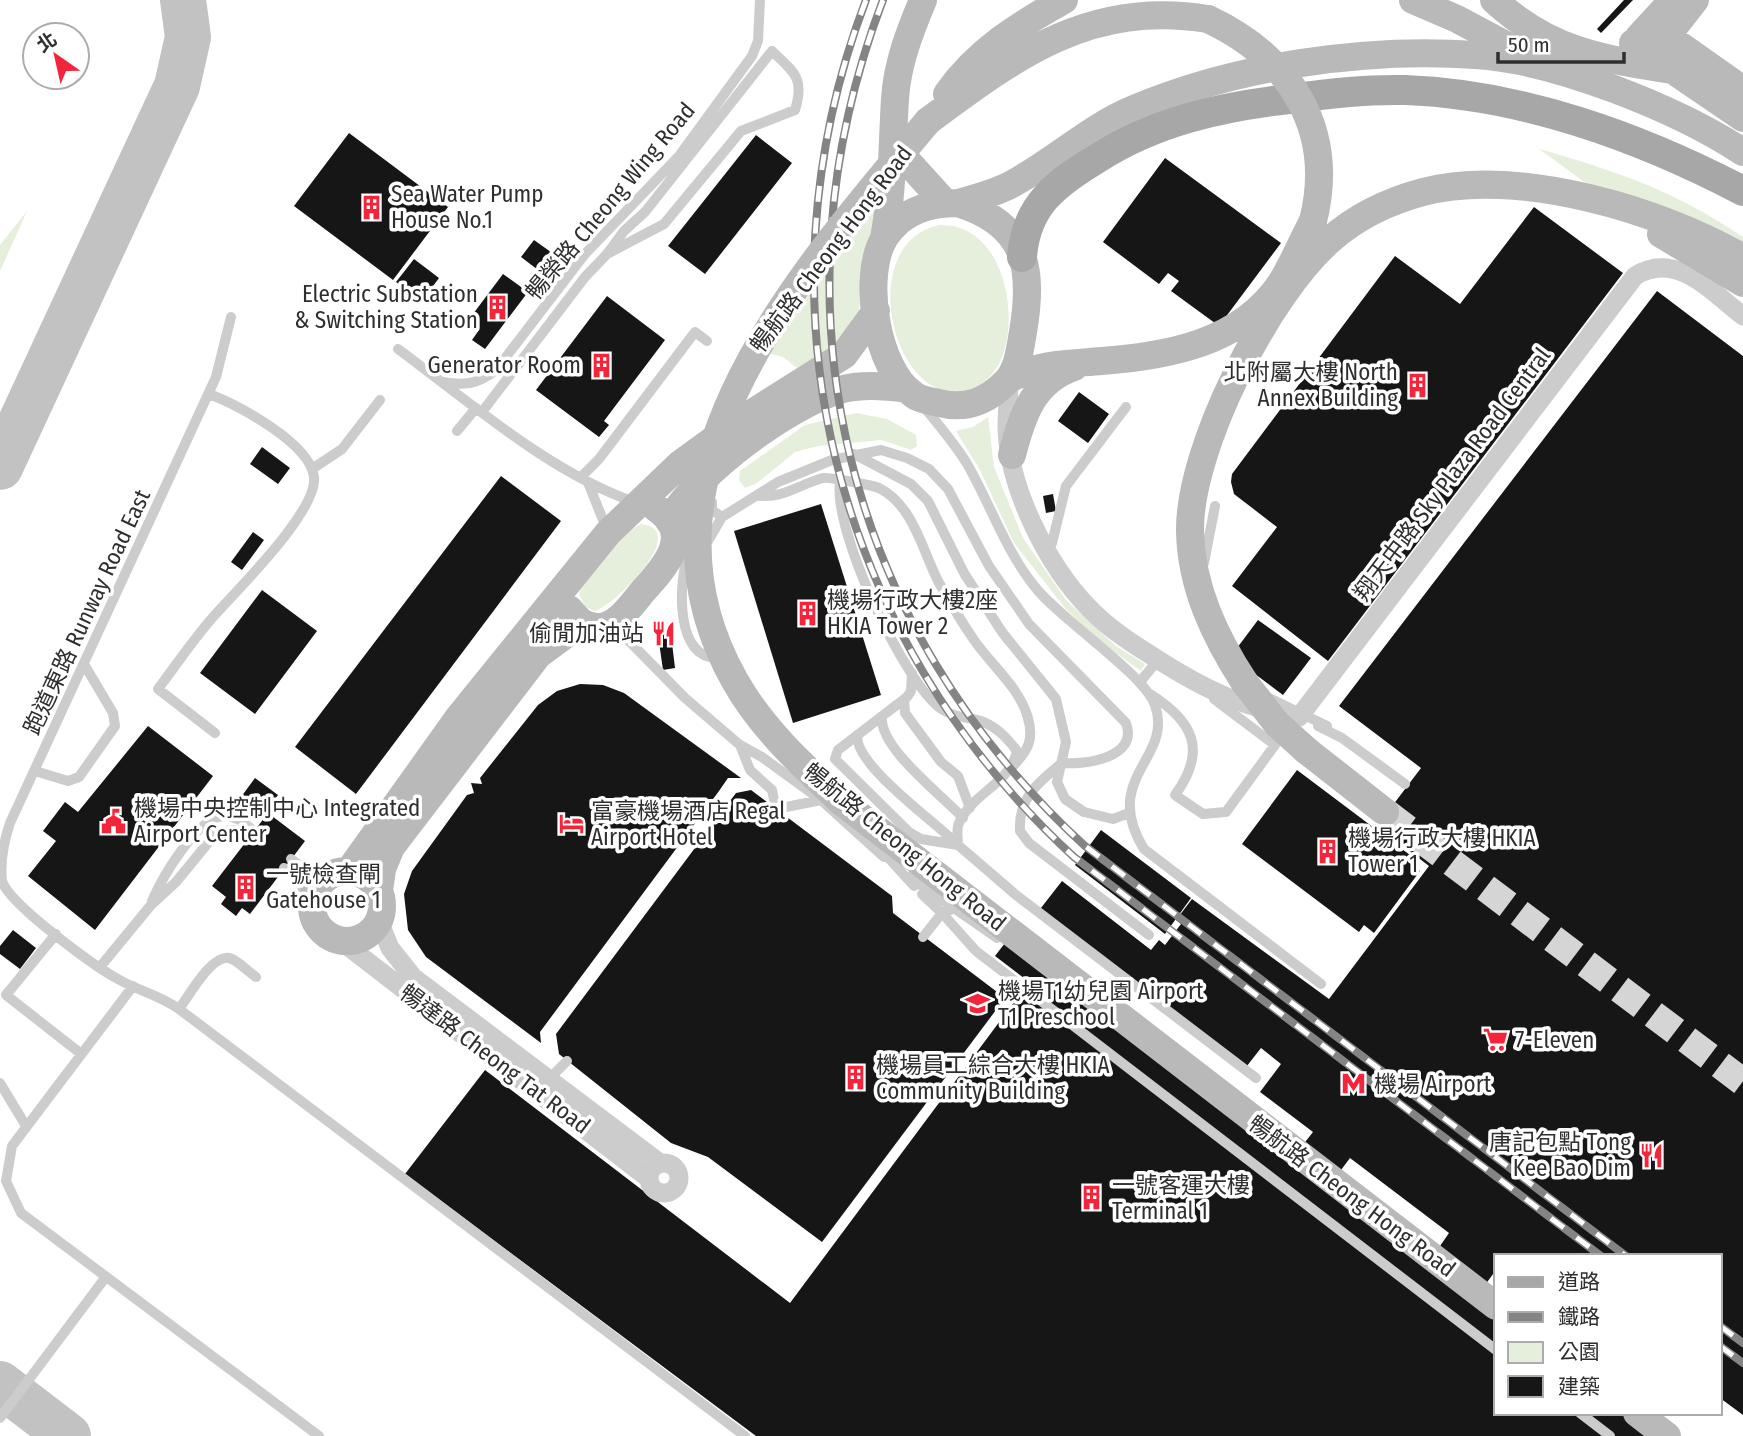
<svg xmlns="http://www.w3.org/2000/svg" width="1743" height="1436" font-family="'Fira Sans Condensed','Noto Sans TC',sans-serif">
	<style>
		.green { fill: #e6eedc }
		.lines { fill: none; stroke-linecap: round; stroke-linejoin: round }
		.taxiway { stroke: #c2c2c2; stroke-width: 46 }
		.building { fill: #161616 }
		.secondary-tunnel { stroke: #d5d5d5; stroke-width: 28; stroke-dasharray: 28 14; stroke-linecap: butt }
		.lane { stroke: #ccc; stroke-width: 10 }
		.street { stroke: #ccc; stroke-width: 19 }
		.secondary { stroke: #b9b9b9; stroke-width: 28 }
		.primary { stroke: #a7a7a7; stroke-width: 30 }
		.rail-casing { stroke: #848484; stroke-width: 8 }
		.rail { stroke: #fff; stroke-width: 5; stroke-dasharray: 16; stroke-linecap: butt }
		.lane-bridge { stroke: #ccc; stroke-width: 10 }
		.secondary-bridge { stroke: #b9b9b9; stroke-width: 28 }
		.labels { text-anchor: middle; dominant-baseline: central; stroke-width: 7; stroke-linejoin: round; paint-order: stroke }
		.poi-label { font-size: 23px; fill: #2f2f2f; stroke: #fff; text-anchor: start }
		.street-label { font-size: 23px; fill: #2f2f2f; stroke: #fff }
	</style>
	<rect width="100%" height="100%" fill="#fff"/>
	<path class="green" d="M1539,149c77,22 137,42 204,88v60z
		M880,185l-5,38 -10,26 -7,73 -12,17 -49,29 -14,-11 -20,-5z
		M27,211l-27,60v-26z
		M940,225c53,-1 73,62 68,107 -3,23 -11,46 -35,56 -79,31 -122,-146 -33,-163z
		M856,413l31,6 29,16 1,11 -6,4 -29,-10 -64,6 -23,6 -38,31 -12,5 -6,-8 1,-9 65,-46z
		M988,417l6,50 29,71 43,62 50,46 29,18 -4,7 -46,-33 -30,-30 -51,-65 -34,-73 -24,-39 17,-4z
		M641,524c52,6 -31,86 -47,87l-9,-4 -6,-13c4,-16 47,-64 62,-70z"/>
	<g class="lines">
		<path class="taxiway" d="M0,467l177,-381 11,-49 -5,-37
			M0,1384l68,52"/>
	</g>
	<path class="building" d="M1624,0h9l-32,33 -4,-4z
		M349,133l99,74 -55,73 -99,-74z
		M756,135l36,28 -87,111 -37,-28z
		M1165,158l116,85 -62,83 -48,-35 8,-10 -11,-8 -9,11 -56,-42z
		M1534,207l89,66 -295,388 -96,-75 45,-59 -43,-33 -3,-12 1,-8 163,-218 65,48z
		M534,240l21,15 -13,18 -21,-16z
		M414,259l25,19 -17,23 -26,-19z
		M503,274l25,18 -43,57 -13,-9 7,-10 -12,-8z
		M1657,291l86,65v1059l-23,-17v-142h-224v14l-11,15 -47,-36 11,-16 -99,-75 -12,16 -36,-28 11,-14 -53,-40 21,-28 -20,-16 -18,23 -206,-158 25,-32 89,69 8,-10 6,5 16,-21 -5,-4 16,-21 137,100 100,-133 -52,-40 44,-58 -82,-62z
		M607,296l58,44 -61,81 5,4 -10,12 -63,-47z
		M1079,392l30,22 -21,29 -30,-22z
		M262,447l28,21 -12,16 -28,-20z
		M501,476l60,45 -205,273 -61,-47z
		M1053,494l3,17 -10,2 -3,-17z
		M821,504l60,191 -88,28 -59,-192z
		M253,532l11,8 -22,30 -11,-8z
		M262,590l55,41 -62,83 -55,-41z
		M1258,620l53,38 -28,37 -52,-39z
		M670,626l5,42 -12,2 -6,-42z
		M580,684l23,1 21,8 117,85h-13l-9,13 -179,241 1,11 -115,-86 -18,-27 -4,-36 8,-23 55,-76 7,-2 -3,-10 11,1 -2,-6 58,-73 19,-14z
		M148,726l65,50 -118,154 -67,-54 28,-35 -13,-10 22,-29 13,10z
		M1297,770l117,88 -4,5 10,8 -46,62 -10,-8 -5,7 -117,-88z
		M255,778l23,17 -14,19 -23,-17z
		M751,790l141,106 1,17 112,85 -183,244 -114,-85 -37,-14 -112,-89 -3,-20 180,-241z
		M268,813l37,28 -55,73 -8,-6 -6,8 -15,-12 5,-7 -14,-11z
		M1101,830l90,68 -26,36 -90,-69z
		M13,930l23,18 -16,21 -20,-15v-8z
		M1015,930l481,366v117h154l30,23h-924l-351,-262 80,-104 305,233 239,-321 -34,-26z"/>
	<g class="lines">
		<path class="secondary-tunnel" d="M1385,812l358,270"/>
		<path class="lane" d="M772,51c22,21 33,27 23,59l-54,21 -77,93 -57,30 17,-23 21,-19z
			M231,317l-15,60 -206,446c-6,18 -10,39 -8,58 7,23 91,84 114,97 22,13 42,16 63,31l566,427
			M398,349c73,54 151,123 236,153
			M443,382c21,4 36,2 53,-12l89,-116 94,-98 73,-100 6,-15 2,-41
			M209,394c29,11 101,49 105,83 4,34 -78,114 -101,140 -20,23 -37,48 -55,72l57,44
			M924,407c15,18 30,36 42,55 24,41 39,88 69,125 27,34 108,86 120,118 19,54 -55,72 -11,144l177,135
			M482,412l103,-135 22,-23
			M457,431l19,-23
			M854,454l57,30 17,17 36,72 38,59 54,67 10,43 -9,40 8,17 19,13 29,7 16,-6
			M312,469l30,-20 38,-49
			M580,478l19,-19 96,-127 12,9
			M840,483c-7,46 62,196 100,225 12,9 27,9 41,13 16,6 26,17 36,30 -7,33 -45,42 -58,72 -3,6 -1,16 -1,22l58,50 240,183
			M589,485l18,45
			M757,495c24,5 43,-11 66,-17 7,-1 48,7 56,10 34,17 43,61 59,93 11,20 23,40 36,59 18,26 46,48 54,78 6,22 0,32 -14,47
			M712,502v8l10,7 56,-35 54,-22 49,-10 26,8 22,11 19,20 41,77 40,58 97,99c13,35 -41,42 -64,40
			M708,541l14,-24
			M1047,550l5,-7 14,-57 60,-79
			M689,552c-11,28 -15,112 32,105
			M1204,563l11,-57
			M608,630l20,10 57,58 55,47 22,12 59,43 63,57
			M912,673l-1,18 -4,6 -69,53 -3,9 74,73 12,7 37,6
			M1140,682l18,-22
			M1150,694c43,27 58,56 25,101l28,19 23,-2 49,-67
			M1214,699l61,46
			M904,700l1,13 36,49 17,14 12,32
			M882,716c-4,31 60,79 81,102
			M1318,726l24,12 63,46
			M857,735c-2,31 79,87 101,110
			M740,745l10,25 22,20 4,19 45,-9
			M1062,763c-25,20 -44,36 -42,68l9,12 120,92
			M35,771l33,10 11,-4 36,-51 -2,-13 -29,-49
			M350,807l28,20
			M291,859l14,11 26,6
			M284,868l14,11 14,28
			M909,877l88,61
			M922,894l20,19 -19,24
			M152,901c10,-23 46,-86 73,-85 12,0 20,8 29,15
			M56,934l-50,61 74,58
			M100,967l51,-62 25,-23 41,-50 17,-2 13,9
			M133,986l-121,160 -6,35 15,32 298,223
			M179,1009c10,-13 32,-54 50,-51 9,2 19,14 27,19
			M548,1080l19,-19
			M0,1083l26,43
			M1580,1413l30,23
			M0,1418l105,-140"/>
		<path class="street" d="M1009,379c0,16 -2,32 -2,48 1,60 40,138 82,181 20,21 44,36 68,51 47,30 86,49 142,58l336,-441c41,-26 77,16 108,40
			M379,921l11,27 23,29 247,186
			M341,941l307,237
			M649 1178a15 15 0 1 1 30 0a15 15 0 1 1-30 0Z"/>
		<path class="secondary" d="M1413,0l44,19 69,37
			M1494,0c55,51 108,59 179,70
			M1651,25l92,65
			M1667,36l28,-36
			M1639,37l34,-37
			M1633,43l110,75
			M947,94c30,-43 72,-69 117,-94
			M928,121c89,-66 162,-121 280,-102
			M895,135l12,26 38,42
			M958,203c18,-5 37,-10 54,-19 43,-23 78,-57 122,-75 102,-43 232,-62 342,-54 80,5 201,54 267,97
			M958,203c68,21 76,64 65,129 -3,17 -5,38 -17,50 -19,19 -40,28 -67,21 -8,-2 -19,-3 -25,-8 -38,-25 -53,-120 -29,-158 17,-26 43,-34 73,-34z
			M1661,234l82,49
			M884,238c9,-46 8,-92 11,-139 2,-35 15,-68 28,-99
			M1009,379c31,-16 60,-15 93,-18 66,-5 139,-18 179,-78 12,-19 21,-42 32,-62
			M1012,455c10,-39 21,-74 62,-88
			M669,521c28,-48 120,-117 174,-132 20,-5 44,-3 64,0
			M570,610c8,10 13,16 27,17 20,1 35,-23 46,-36 22,-24 52,-57 13,-83
			M1245,683c-30,-46 -54,-96 -55,-152 -1,-83 78,-237 140,-291 26,-23 59,-39 93,-48 93,-25 239,18 320,66
			M1307,751l78,61
			M349,871l110,-154 149,-184 72,-69 55,-40 109,-69 32,-44
			M312 906a35 35 0 1 1 70 0a35 35 0 1 1-70 0Z
			M379,891l3,-22 9,-22 147,-192 43,-32
			M1637,1413l30,23"/>
		<path class="primary" d="M1022,257c4,-53 34,-73 76,-99 58,-37 123,-51 191,-59 38,-5 77,-10 116,-9 116,4 235,47 338,101"/>
		<defs>
			<path id="rail" d="M866,0c-117,307 -32,636 208,857l527,399
				M883,0c-117,306 -39,625 202,846l541,410
				M1720,1326l23,17
				M1720,1346l23,17"/>
		</defs>
		<use href="#rail" class="rail-casing"/>
		<use href="#rail" class="rail"/>
		<path class="lane-bridge" d="M1269,698l58,28
			M872,840l42,46
			M968,913l-13,-5 -13,5 34,38 520,399"/>
		<path class="secondary-bridge" d="M1208,19c83,39 128,111 105,202
			M928,121c-124,149 -311,353 -193,560 27,48 68,85 108,122l653,503
			M1245,683l32,41 30,27"/>
	</g>
	<defs>
		<symbol id="building-bare" viewBox="-9 -9 18 18"><path d="M-4-6H4V6H1V3H-1V6H-4ZM-2.5-4.3h1.7v1.8h-1.7ZM.8-4.3h1.7v1.8H.8ZM-2.5-1h1.7V.8h-1.7ZM.8-1h1.7V.8H.8Z" fill="#f4243b" stroke="#fff" stroke-width="2.5" paint-order="stroke"/></symbol>
		<symbol id="restaurant-bare" viewBox="-9 -9 18 18"><path d="M-5-6h1v4h1v-4h1v4h1v-4h1v5L-1.5 .5V6h-2V.5L-5-1ZM5-6V6H3V1.5H1.5Q1.5-4 5-6Z" fill="#f4243b" stroke="#fff" stroke-width="2.5" paint-order="stroke"/></symbol>
		<symbol id="civic-bare" viewBox="-9 -9 18 18"><path d="M-.6-6.5H3V-4.5H.6V-3L4-1V1h2V6H-6V1h2V-1L-.6-3ZM-1.2 2.5V6h2.4V2.5Z" fill="#f4243b" stroke="#fff" stroke-width="2.5" paint-order="stroke"/></symbol>
		<symbol id="hotel-bare" viewBox="-9 -9 18 18"><path d="M-6-4.5h1.5V1H6V5H4.5V3h-9V5H-6ZM-4 0a1.8 1.8 0 1 1 3.6 0ZM.5 0V-2.5h3Q6-2.5 6 0Z" fill="#f4243b" stroke="#fff" stroke-width="2.5" paint-order="stroke"/></symbol>
		<symbol id="school-bare" viewBox="-9 -9 18 18"><path d="M0-5L7-2L0 1L-7-2ZM-4 1L0 2.5L4 1V4Q0 6-4 4Z" fill="#f4243b" stroke="#fff" stroke-width="2.5" paint-order="stroke"/></symbol>
		<symbol id="supermarket-bare" viewBox="-9 -9 18 18"><path d="M-6-5.5h2.5l.6 2H6L4.5 2H-2.5L-4.4-4H-6ZM-1.5 3.2a1.3 1.3 0 1 0 .1 0ZM3 3.2a1.3 1.3 0 1 0 .1 0Z" fill="#f4243b" stroke="#fff" stroke-width="2.5" paint-order="stroke"/></symbol>
		<symbol id="metro-bare" viewBox="-9 -9 18 18"><path d="M-5.5 5V-5H-3L0 0L3-5H5.5V5H3V-.5L0 4L-3-.5V5Z" fill="#f4243b" stroke="#fff" stroke-width="2.5" paint-order="stroke"/></symbol>
	</defs>
	<g fill-rule="evenodd">
		<use href="#building-bare" x="354" y="190" width="35" height="35"/>
		<use href="#building-bare" x="480" y="290" width="35" height="35"/>
		<use href="#building-bare" x="584" y="348" width="35" height="35"/>
		<use href="#building-bare" x="1400" y="368" width="35" height="35"/>
		<use href="#building-bare" x="790" y="596" width="35" height="35"/>
		<use href="#restaurant-bare" x="646" y="616" width="35" height="35"/>
		<use href="#civic-bare" x="96" y="804" width="35" height="35"/>
		<use href="#hotel-bare" x="554" y="806" width="35" height="35"/>
		<use href="#building-bare" x="1310" y="834" width="35" height="35"/>
		<use href="#building-bare" x="228" y="870" width="35" height="35"/>
		<use href="#school-bare" x="960" y="986" width="35" height="35"/>
		<use href="#supermarket-bare" x="1478" y="1022" width="35" height="35"/>
		<use href="#building-bare" x="838" y="1060" width="35" height="35"/>
		<use href="#metro-bare" x="1336" y="1066" width="35" height="35"/>
		<use href="#restaurant-bare" x="1634" y="1138" width="35" height="35"/>
		<use href="#building-bare" x="1074" y="1180" width="35" height="35"/>
	</g>
	<g class="labels">
		<g class="poi-label">
			<text x="391" y="194">Sea Water Pump<tspan x="391" dy="26">House No.1</tspan></text>
			<text x="478" y="294" text-anchor="end">Electric Substation<tspan x="478" dy="26">&amp; Switching Station</tspan></text>
			<text x="581" y="365" text-anchor="end">Generator Room</text>
			<text x="1398" y="372" text-anchor="end">北附屬大樓 North<tspan x="1398" dy="26">Annex Building</tspan></text>
			<text x="827" y="600">機場行政大樓2座<tspan x="827" dy="26">HKIA Tower 2</tspan></text>
			<text x="644" y="633" text-anchor="end">偷閒加油站</text>
			<text x="134" y="808">機場中央控制中心 Integrated<tspan x="134" dy="26">Airport Center</tspan></text>
			<text x="591" y="811">富豪機場酒店 Regal<tspan x="591" dy="26">Airport Hotel</tspan></text>
			<text x="1348" y="838">機場行政大樓 HKIA<tspan x="1348" dy="26">Tower 1</tspan></text>
			<text x="266" y="874">一號檢查閘<tspan x="266" dy="26">Gatehouse 1</tspan></text>
			<text x="998" y="991">機場T1幼兒園 Airport<tspan x="998" dy="26">T1 Preschool</tspan></text>
			<text x="1515" y="1040">7-Eleven</text>
			<text x="876" y="1065">機場員工綜合大樓 HKIA<tspan x="876" dy="26">Community Building</tspan></text>
			<text x="1374" y="1084">機場 Airport</text>
			<text x="1631" y="1142" text-anchor="end">唐記包點 Tong<tspan x="1631" dy="26">Kee Bao Dim</tspan></text>
			<text x="1112" y="1185">一號客運大樓<tspan x="1112" dy="26">Terminal 1</tspan></text>
		</g>
		<g class="street-label">
			<text transform="translate(610 201) rotate(-50)">暢榮路 Cheong Wing Road</text>
			<text transform="translate(831 249) rotate(-53)">暢航路 Cheong Hong Road</text>
			<text transform="translate(1452 474) rotate(-53)">翔天中路 Sky Plaza Road Central</text>
			<text transform="translate(87 612) rotate(-65)">跑道東路 Runway Road East</text>
			<text transform="translate(905 847) rotate(39)">暢航路 Cheong Hong Road</text>
			<text transform="translate(495 1059) rotate(37)">暢達路 Cheong Tat Road</text>
			<text transform="translate(1352 1196) rotate(37)">暢航路 Cheong Hong Road</text>
		</g>
	</g>
	<rect x="1494" y="1254" width="228" height="161" fill="#ffffff" stroke="#acacac" stroke-width="2"/>
	<rect x="1508" y="1277" width="35" height="10" fill="#a7a7a7" stroke="#acacac" stroke-width="2"/>
	<text x="1558" y="1289" font-size="21" fill="#2f2f2f">道路</text>
	<rect x="1508" y="1312" width="35" height="10" fill="#848484" stroke="#acacac" stroke-width="2"/>
	<text x="1558" y="1324" font-size="21" fill="#2f2f2f">鐵路</text>
	<rect x="1508" y="1342" width="35" height="21" fill="#e6eedc" stroke="#acacac" stroke-width="2"/>
	<text x="1558" y="1359" font-size="21" fill="#2f2f2f">公園</text>
	<rect x="1508" y="1376" width="35" height="21" fill="#161616" stroke="#acacac" stroke-width="2"/>
	<text x="1558" y="1394" font-size="21" fill="#2f2f2f">建築</text>
	<g transform="translate(56 56) rotate(326)"><circle r="33" fill="#ffffff" stroke="#acacac" stroke-width="2"/>
	<path d="M0-5L12 26L0 18L-12 26Z" fill="#f4243b"/>
	<text y="-10" font-size="19" font-weight="bold" text-anchor="middle" fill="#2f2f2f">北</text>
	</g>
	<path d="M1498 52v10h126v-10" fill="none" stroke="#2f2f2f" stroke-width="3.5"/>
	<text x="1508" y="52" font-size="21" fill="#2f2f2f" stroke="#ffffff" stroke-width="5" paint-order="stroke">50 m</text>
</svg>
